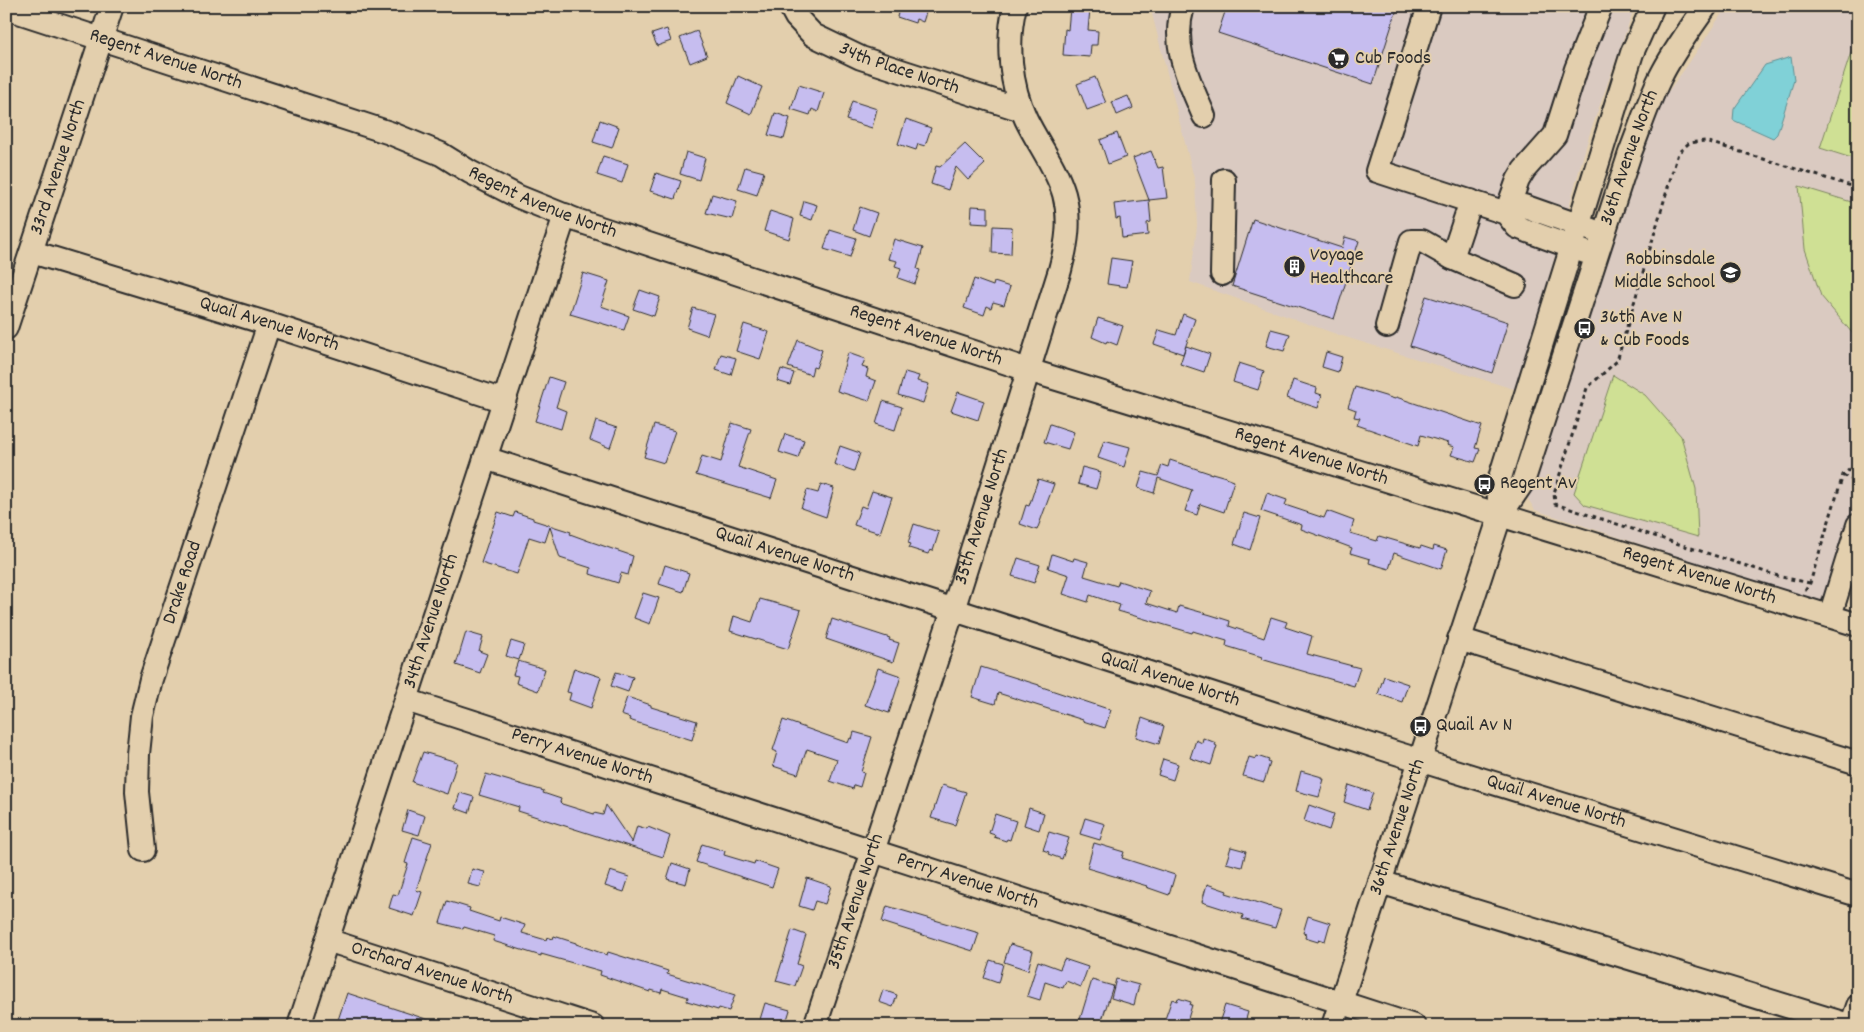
<svg xmlns="http://www.w3.org/2000/svg" width="1864" height="1032" font-family="Dekko,sans-serif">
	<style>
		.built { fill: #dacac1 }
		.green { fill: #cfe094; stroke: #7d8660 }
		.water { fill: #80d1d7; stroke: #5e8f92 }
		.building { fill: #c6bdef; stroke: #2b2b2b }
		.lines { fill: none; stroke-linecap: round; stroke-linejoin: round }
		.minor-casing { stroke: #2b2b2b; stroke-width: 26 }
		.path { stroke: #2b2b2b; stroke-width: 3; stroke-dasharray: 4 4; stroke-linecap: butt }
		.minor { stroke: #e3cfad; stroke-width: 22 }
		.labels { text-anchor: middle; dominant-baseline: central; stroke-width: 4; stroke-linejoin: round; paint-order: stroke }
		.street-label { font-size: 20px; fill: #2b2b2b; stroke: #e3cfad }
		.poi-label { font-size: 20px; fill: #2b2b2b; stroke: #e3cfad; text-anchor: start }
	</style>
	<rect width="100%" height="100%" fill="#e3cfad"/>
	<filter id="ink" filterUnits="userSpaceOnUse"><feTurbulence type="fractalNoise" baseFrequency=".02" numOctaves="2"/><feDisplacementMap in="SourceGraphic" scale="10" xChannelSelector="R" yChannelSelector="G"/><feConvolveMatrix kernelMatrix="1 2 1 2 8 2 1 2 1" color-interpolation-filters="sRGB"/></filter>
	<g filter="url(#ink)">
		<path class="built" d="M1150,6h485l-46,130 -72,254 -178,-55 -149,-53 7,-56 -2,-44z
			M1727,6h131v495l-32,104 -291,-95 -7,-11v-6l25,-68 101,-305 10,-23 23,-31z"/>
		<path class="green" d="M1858,31v129l-38,-12z
			M1799,186l59,18v133l-5,-3 -32,-38 -16,-47z
			M1613,375l32,20 36,41 15,53 2,48 -113,-32 -11,-12z"/>
		<path class="water" d="M1791,57l3,23 -17,54 -4,4 -40,-18 1,-11 31,-44z"/>
		<path class="building" d="M886,6h42l-5,16 -7,-3 -1,4 -18,-6 1,-4 -13,-5z
			M1227,6h171l-25,78 -155,-51z
			M1070,8l20,1 -2,21 10,1 -1,14h-6l-1,12 -27,-2 2,-26 3,1z
			M667,29l4,12 -14,5 -5,-12z
			M697,31l10,25 -17,7 -10,-25z
			M738,76l24,11 -11,27 -24,-11z
			M1095,77l11,26 -19,7 -10,-26z
			M799,85l25,8 -6,19 -6,-3 -2,6 -19,-6z
			M1128,96l5,12 -16,7 -5,-13z
			M852,101l25,8 -5,19 -26,-8z
			M775,113l15,5 -6,21 -16,-4z
			M906,119l25,9 -6,18 -7,-2 -2,6 -18,-6z
			M600,120l19,7 -7,21 -19,-6z
			M1117,133l9,24 -18,7 -8,-24z
			M965,144l20,20 -17,16 -12,-13 -8,23 -17,-6 5,-18 4,1z
			M1151,151l7,17 5,-1 4,31 -18,2 -16,-42z
			M686,152l19,6 -6,22 -19,-6z
			M603,156l25,8 -6,19 -25,-8z
			M745,167l19,5 -7,23 -19,-6z
			M656,173l25,8 -6,18 -25,-8z
			M712,194l25,7 -5,18 -26,-6z
			M1149,200l2,22 -4,1 1,12 -26,3 -2,-20 -4,1 -2,-15z
			M804,201l13,4 -5,15 -12,-4z
			M972,206l16,1v17l-17,-1z
			M860,207l17,6 -8,23 -16,-6z
			M770,211l24,8 -5,20 -25,-8z
			M1253,219l89,29 3,-11 14,4 -25,78 -102,-33z
			M993,226l19,1 -1,27 -19,-1z
			M830,230l26,8 -6,19 -26,-8z
			M894,239l29,9 -6,21 3,1 -5,14 -17,-6 3,-10 -6,-2 2,-5 -9,-2z
			M1111,258l21,3 -5,26 -20,-3z
			M583,273l26,8 -8,25 28,10 -5,14 -54,-16z
			M974,279l19,7 1,-4 16,5 -6,18 -11,-3 -2,6 -4,-2 -3,9 -20,-7z
			M640,290l20,7 -6,19 -21,-7z
			M1426,296l82,26 -16,51 -82,-27z
			M693,308l21,6 -7,21 -20,-7z
			M1183,314l12,5 -12,35 -29,-10 5,-14 17,5z
			M1098,318l25,8 -6,19 -10,-4 -1,2 -14,-6z
			M744,324l25,8 -9,27 -24,-8z
			M1271,329l19,5 -6,17 -18,-5z
			M798,340l24,10 -6,18 -3,-1 -2,8 -23,-8z
			M1186,346l24,8 -6,18 -24,-8z
			M1326,352l16,5 -4,15 -16,-5z
			M848,353l17,6 -3,8 6,2 -2,8 10,4 -7,20 -32,-10z
			M721,354l15,4 -5,17 -15,-5z
			M1239,363l25,8 -6,19 -25,-8z
			M781,369l13,4 -4,12 -13,-4z
			M905,372l14,4 -2,5 12,3 -6,19 -25,-8z
			M549,377l15,5 -8,25 10,4 -5,18 -26,-8z
			M1293,380l24,8 -1,5 6,2 -4,13 -31,-10z
			M1355,387l40,12 1,-2 86,29 -7,22 5,1 -5,13 -24,-7 3,-8 -7,-2 1,-2 -27,-8 -3,11 -61,-21 3,-7 -6,-1 2,-7 -8,-3z
			M958,392l26,9 -6,19 -27,-9z
			M883,401l19,6 -7,23 -19,-6z
			M596,421l21,7 -7,20 -20,-8z
			M732,423l19,6 -13,38 39,13 -6,18 -75,-23 6,-19 19,6z
			M1050,424l24,8 -6,17 -24,-7z
			M654,425l21,6 -11,32 -20,-6z
			M785,434l19,6 -6,18 -19,-6z
			M1104,440l26,7 -6,20 -26,-9z
			M840,446l20,7 -6,18 -20,-7z
			M1170,460l42,14v-1l14,4v1l8,3 -10,31 -24,-8 -3,11 -12,-4 7,-21 -34,-12 -4,15 -16,-5 5,-16 15,4 4,-11 6,2z
			M1082,467l19,5 -5,17 -18,-5z
			M1038,479l16,5 -17,46 -17,-6 6,-19 3,1z
			M821,484l13,4 -8,29 -25,-9 6,-18 11,3z
			M872,491l20,6 -12,36 -26,-8 7,-19 5,2z
			M1267,493l20,7 -2,5 39,13 3,-7 27,10 -4,12 27,8 2,-5 41,12 1,-2 12,4 1,-4 13,4 -6,19 -47,-16 -5,16 -20,-6 1,-4 -20,-6 2,-5 -51,-19 1,-4 -41,-14z
			M498,512l15,5 2,-5 18,6v2l38,12 -1,2 19,7 44,15 -5,19 -7,-2 -3,10 -28,-9 1,-6 -31,-10 -10,-31 -5,15 -16,-5 -12,37 -36,-11z
			M1244,513l16,5 -10,32 -16,-6z
			M914,524l25,8 -6,19 -3,-1 -2,4 -19,-6 2,-4 -3,-1z
			M1052,554l21,7 1,-3 14,4 -4,14 33,10 2,-5 31,10 -4,12 31,10 2,-7 32,9 19,6 -1,5 35,12 7,-21 16,5 -2,5 27,9 -5,18 53,14 -6,18 -93,-27 1,-2 -36,-11 1,-5 -31,-9 -3,-1 -1,2 -74,-22 2,-6 -30,-10 -2,7 -25,-8 6,-19 -21,-7z
			M1018,558l22,7 -6,18 -22,-7z
			M665,565l24,8 -6,19 -24,-8z
			M643,593l16,5 -9,26 -16,-6z
			M760,599l41,11 -13,39 -58,-18 4,-15 18,6z
			M832,619l58,19 -1,2 10,3 -6,19 -67,-23z
			M466,632l17,5 -4,14 8,3 -7,19 -24,-8z
			M511,641l13,4 -5,15 -13,-4z
			M518,661l27,8 -7,22 -22,-8 2,-7 -5,-1z
			M981,667l58,18v1l72,24 -6,18 -22,-7v-1l-85,-27 -3,11 -23,-7z
			M574,668l27,9 -10,31 -22,-8 2,-7 -4,-1z
			M878,668l23,8 -12,37 -24,-8z
			M616,672l17,5 -5,15 -17,-6z
			M1384,676l24,8 -6,18 -24,-8z
			M627,697l24,8v2l46,14 -5,19 -63,-20 1,-2 -9,-3z
			M1142,718l22,8 -5,18 -23,-7z
			M783,720l65,23 2,-5 2,1 2,-7 18,5 -11,35 3,1 -4,14 -6,-2 -1,4 -23,-8 7,-22 -30,-10 -9,25 -25,-8 4,-14 -4,-2z
			M1203,738l13,5 -1,2 2,1 -6,19 -21,-7 6,-18 6,3z
			M423,752l34,10 -10,32 -35,-12z
			M1257,756l12,4 -1,2 2,1 -6,19 -21,-6 6,-19 7,2z
			M1163,759l15,5 -5,16 -15,-5z
			M1301,771l21,6v2h2l-5,18 -23,-6z
			M486,774l58,17 -1,2 18,6 -1,3 2,2 32,10v-1l9,2 3,-10 26,38 5,-17 10,3 1,-2 22,9 -7,21 -145,-46 1,-4 -40,-12z
			M942,785l24,7 -11,33 -24,-7z
			M1349,785l24,8 -6,17 -23,-8z
			M460,793l14,4 -5,16 -14,-5z
			M1309,805l25,9 -5,16 -25,-9z
			M1029,808l15,5 -5,17 -15,-5z
			M408,810l17,6 -6,19 -17,-5z
			M995,814l21,7 -6,19 -3,-1 -1,2 -12,-4 1,-2 -6,-2z
			M1085,818l20,6 -5,16 -20,-6z
			M1049,832l20,6 -7,21 -14,-5 1,-2 -6,-2z
			M413,837l19,6 -16,47 6,2 -8,24 -25,-8 4,-14 5,1 10,-31 -3,-1z
			M1094,843l30,9 -2,6 53,17 -6,20 -23,-8 1,-1 -60,-18z
			M702,844l23,7 -1,4 30,9 1,-3 23,8 -6,18 -76,-25z
			M1231,847l15,4 -4,16 -16,-4z
			M672,863l18,6 -4,15 -19,-5z
			M472,869l13,3 -5,15 -12,-3z
			M610,871l19,6 -5,15 -19,-6z
			M807,878l24,8 -6,18 -10,-3 -3,9 -13,-4z
			M1207,884l20,7 -1,2 55,17 -6,18 -33,-9 1,-4 -41,-13z
			M447,901l23,7 -1,3 30,10 1,-4 25,8 -3,8 24,7 1,-3 6,2 1,-3 22,7v1l31,11 1,-3 60,19 -1,3 68,21 -6,16 -10,-3 -1,2 -31,-9 1,-4 -26,-8 -1,4 -10,-3 -1,2 -50,-17 1,-4 -60,-17v2l-48,-15 1,-5 -30,-9 -1,2 -23,-6z
			M887,906l92,27 -6,18 -91,-29z
			M1308,916l22,7 -5,18 -6,-2 -1,3 -13,-4 1,-4 -3,-1z
			M792,930l14,5 -9,29 5,2 -7,20 -19,-5z
			M1010,944l23,7 -5,19 -24,-8z
			M1064,959l24,8 -7,20 -15,-6 -3,7 -18,-6 -5,18 -13,-4 11,-35 22,8z
			M990,960l13,4 -5,19 -14,-5z
			M1116,979l23,6 -5,20 -23,-7z
			M1092,980l21,6 -13,40h-22z
			M883,990l14,5 -4,12 -14,-5z
			M347,993l91,30v3h-102z
			M1178,998l13,4 -1,3h2l-5,17 -5,-2 -1,4 -16,-5 7,-20 5,2z
			M765,1003l25,7 -5,16h-27z
			M1225,1005l23,7 -4,14h-26z"/>
		<g class="lines">
			<defs>
				<g id="minor">
					<path id="s1" d="M790,6l6,11 17,18 48,23 161,52"/>
					<path d="M1183,6c-12,41 5,72 21,110"/>
					<path d="M1429,6l-52,165 129,42 11,14 68,25"/>
					<path id="s2" d="M6,8l384,125 51,21 29,18 49,25 57,23 452,150 830,255"/>
					<path d="M1506,213l12,-33 6,-10 31,-35 21,-66 25,-63"/>
					<path d="M1506,213l18,-7 68,24"/>
					<path id="s3" d="M32,252l237,72 235,77"/>
					<path d="M1452,258l63,27"/>
					<path d="M1222,274l2,-94"/>
					<path d="M1387,326l24,-85h11l30,17 19,-57"/>
					<path id="s4" d="M6,328l106,-322"/>
					<path id="s5" d="M485,458l911,295 462,142"/>
					<path d="M1500,516l-2,-32 134,-431 21,-47"/>
					<path d="M1830,616l28,-91"/>
					<path d="M1459,639l399,124"/>
					<path id="s6" d="M406,700l1008,326"/>
					<path id="s7" d="M143,850l-6,-58 1,-38 4,-38 9,-37 118,-355"/>
					<path d="M1380,882l472,144"/>
					<path id="s8" d="M327,940l266,86"/>
					<path id="s9" d="M299,1026l266,-811"/>
					<path id="s10" d="M815,1026l138,-416 107,-340c7,-26 11,-50 4,-76 -8,-27 -26,-50 -38,-75 -16,-33 -20,-78 -11,-113"/>
					<path id="s11" d="M1333,1026l167,-510 23,-34 107,-329c10,-25 18,-51 30,-75 12,-25 30,-49 46,-72"/>
					<path d="M1851,1026l7,-20"/>
				</g>
			</defs>
			<use href="#minor" class="minor-casing"/>
			<path class="path" d="M1843,475l15,8
				M1810,583l-29,-6 -226,-73 -1,-11 33,-105 30,-27 61,-208 11,-10 16,-2 153,47
				M1805,591l5,-8 33,-108 15,-13"/>
			<use href="#minor" class="minor"/>
		</g>
	</g>
	<defs>
		<symbol id="supermarket-disc" viewBox="-11 -11 22 22"><circle r="9.5" fill="#2b2b2b" stroke="#e3cfad"/><path d="M-6-5.5h2.5l.6 2H6L4.5 2H-2.5L-4.4-4H-6ZM-1.5 3.2a1.3 1.3 0 1 0 .1 0ZM3 3.2a1.3 1.3 0 1 0 .1 0Z" fill="#fff"/></symbol>
		<symbol id="building-disc" viewBox="-11 -11 22 22"><circle r="9.5" fill="#2b2b2b" stroke="#e3cfad"/><path d="M-4-6H4V6H1V3H-1V6H-4ZM-2.5-4.3h1.7v1.8h-1.7ZM.8-4.3h1.7v1.8H.8ZM-2.5-1h1.7V.8h-1.7ZM.8-1h1.7V.8H.8Z" fill="#fff"/></symbol>
		<symbol id="school-disc" viewBox="-11 -11 22 22"><circle r="9.5" fill="#2b2b2b" stroke="#e3cfad"/><path d="M0-5L7-2L0 1L-7-2ZM-4 1L0 2.5L4 1V4Q0 6-4 4Z" fill="#fff"/></symbol>
		<symbol id="bus-disc" viewBox="-11 -11 22 22"><circle r="9.5" fill="#2b2b2b" stroke="#e3cfad"/><path d="M-5-6H5V4H4V6H2V4H-2V6H-4V4H-5ZM-3.5-4V0h7V-4ZM-3.5 1.2v1.5H-2V1.2ZM2 1.2v1.5H3.5V1.2Z" fill="#fff"/></symbol>
	</defs>
	<g fill-rule="evenodd">
		<use href="#supermarket-disc" x="1326" y="46" width="25" height="25"/>
		<use href="#building-disc" x="1282" y="254" width="25" height="25"/>
		<use href="#school-disc" x="1718" y="260" width="25" height="25"/>
		<use href="#bus-disc" x="1572" y="316" width="25" height="25"/>
		<use href="#bus-disc" x="1472" y="472" width="25" height="25"/>
		<use href="#bus-disc" x="1408" y="714" width="25" height="25"/>
	</g>
	<g class="labels">
		<g class="street-label">
			<text stroke="none"><textPath href="#s2" startOffset="168">Regent Avenue North</textPath></text>
			<text stroke="none"><textPath href="#s1" startOffset="130">34th Place North</textPath></text>
			<text stroke="none"><textPath href="#s11" startOffset="919">36th Avenue North</textPath></text>
			<text stroke="none"><textPath href="#s4" startOffset="169">33rd Avenue North</textPath></text>
			<text stroke="none"><textPath href="#s2" startOffset="572">Regent Avenue North</textPath></text>
			<text stroke="none"><textPath href="#s3" startOffset="248">Quail Avenue North</textPath></text>
			<text stroke="none"><textPath href="#s2" startOffset="978">Regent Avenue North</textPath></text>
			<text stroke="none"><textPath href="#s2" startOffset="1382">Regent Avenue North</textPath></text>
			<text stroke="none"><textPath href="#s10" startOffset="536">35th Avenue North</textPath></text>
			<text stroke="none"><textPath href="#s5" startOffset="315">Quail Avenue North</textPath></text>
			<text stroke="none"><textPath href="#s2" startOffset="1788">Regent Avenue North</textPath></text>
			<text stroke="none"><textPath href="#s7" startOffset="274">Drake Road</textPath></text>
			<text stroke="none"><textPath href="#s9" startOffset="426">34th Avenue North</textPath></text>
			<text stroke="none"><textPath href="#s5" startOffset="720">Quail Avenue North</textPath></text>
			<text stroke="none"><textPath href="#s6" startOffset="185">Perry Avenue North</textPath></text>
			<text stroke="none"><textPath href="#s5" startOffset="1125">Quail Avenue North</textPath></text>
			<text stroke="none"><textPath href="#s11" startOffset="209">36th Avenue North</textPath></text>
			<text stroke="none"><textPath href="#s6" startOffset="590">Perry Avenue North</textPath></text>
			<text stroke="none"><textPath href="#s10" startOffset="131">35th Avenue North</textPath></text>
			<text stroke="none"><textPath href="#s8" startOffset="110">Orchard Avenue North</textPath></text>
		</g>
		<g class="poi-label">
			<text x="1355" y="59">Cub Foods</text>
			<text x="1310" y="256">Voyage<tspan x="1310" dy="23">Healthcare</tspan></text>
			<text x="1715" y="260" text-anchor="end">Robbinsdale<tspan x="1715" dy="23">Middle School</tspan></text>
			<text x="1600" y="318">36th Ave N<tspan x="1600" dy="23">&amp; Cub Foods</tspan></text>
			<text x="1500" y="484">Regent Av</text>
			<text x="1436" y="726">Quail Av N</text>
		</g>
	</g>
	<rect width="1864" height="1032" fill="none" stroke="#e3cfad" stroke-width="25"/>
	<rect x="12" y="12" width="1839" height="1007" fill="none" stroke="#2b2b2b" stroke-width="2" filter="url(#ink)"/>
</svg>
